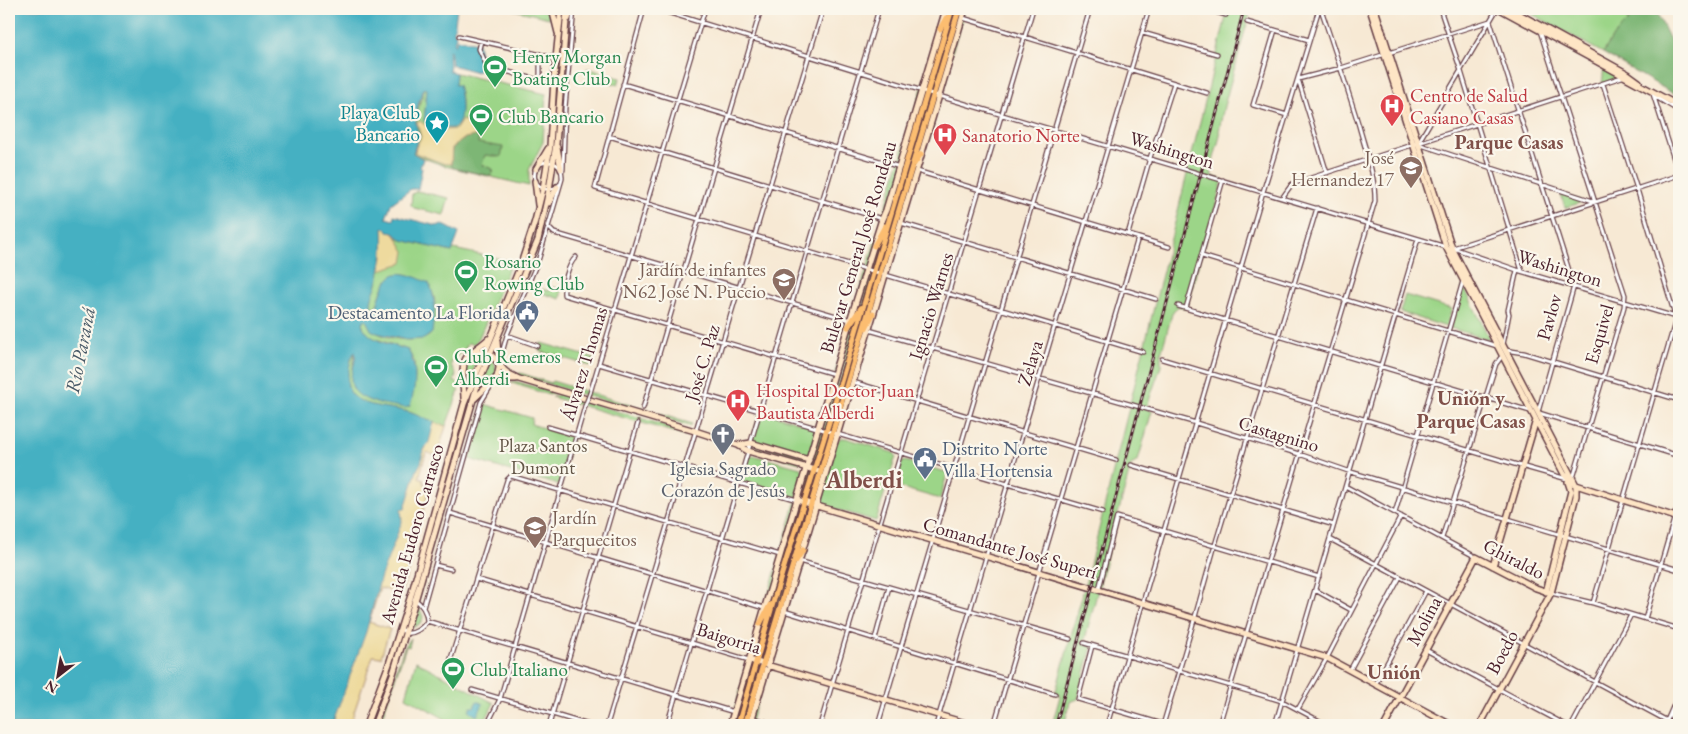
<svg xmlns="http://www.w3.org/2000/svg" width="1688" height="734" font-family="'EB Garamond',serif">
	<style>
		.green { fill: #9cd588; stroke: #737a5a }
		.forest { fill: #7db674; stroke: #646a50 }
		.sand { fill: #eeda9e; stroke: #9c7c64 }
		.water { fill: #44b0c2; stroke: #476876 }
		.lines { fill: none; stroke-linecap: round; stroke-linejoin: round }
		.street-casing { stroke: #643d44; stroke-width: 5.5 }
		.secondary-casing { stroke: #643d44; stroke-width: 8 }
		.primary-casing { stroke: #643d44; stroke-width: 8 }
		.street { stroke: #fff; stroke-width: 3 }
		.secondary { stroke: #fee5c5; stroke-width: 5 }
		.primary { stroke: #fcbd6f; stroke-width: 5 }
		.rail-casing { stroke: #4a1f2b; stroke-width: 3 }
		.rail { stroke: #fbf7ec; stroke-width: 1; stroke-dasharray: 4; stroke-linecap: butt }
		.street-bridge-casing { stroke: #643d44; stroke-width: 5.5; stroke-linecap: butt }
		.street-bridge { stroke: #fff; stroke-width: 3 }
		.labels { text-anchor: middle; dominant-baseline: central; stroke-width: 4.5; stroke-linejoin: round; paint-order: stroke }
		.leisure-label { font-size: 19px; fill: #27864d; stroke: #fbf7ec; text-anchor: start }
		.health-label { font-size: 19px; fill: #be3a42; stroke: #fbf7ec; text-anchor: start }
		.culture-label { font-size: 19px; fill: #0d838f; stroke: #fbf7ec; text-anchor: end }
		.street-label { font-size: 19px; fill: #4a1f2b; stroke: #fbf7ec }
		.education-label { font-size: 19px; fill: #785e54; stroke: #fbf7ec; text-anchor: end }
		.service-label { font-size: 19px; fill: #4e5e75; stroke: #fbf7ec; text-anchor: end }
		.park-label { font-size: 19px; fill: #635647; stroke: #fbf7ec }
		.worship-label { font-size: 19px; fill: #5b616d; stroke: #fbf7ec }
		.neighbourhood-label { font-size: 20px; font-weight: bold; fill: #805049; stroke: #fbf7ec }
		.water-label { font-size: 20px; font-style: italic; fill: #485967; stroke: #fbf7ec }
		.district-label { font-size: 24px; font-weight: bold; fill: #805049; stroke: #fbf7ec }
	</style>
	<rect width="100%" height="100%" fill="#fbf7ec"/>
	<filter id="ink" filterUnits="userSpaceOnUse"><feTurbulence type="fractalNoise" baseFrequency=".02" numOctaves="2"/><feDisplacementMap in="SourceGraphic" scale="10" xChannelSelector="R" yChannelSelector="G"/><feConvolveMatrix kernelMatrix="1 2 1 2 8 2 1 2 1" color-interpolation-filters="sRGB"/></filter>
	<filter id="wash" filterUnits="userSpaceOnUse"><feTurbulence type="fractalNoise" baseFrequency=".0096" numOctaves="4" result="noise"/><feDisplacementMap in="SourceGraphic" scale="20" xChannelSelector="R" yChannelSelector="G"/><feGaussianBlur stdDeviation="1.12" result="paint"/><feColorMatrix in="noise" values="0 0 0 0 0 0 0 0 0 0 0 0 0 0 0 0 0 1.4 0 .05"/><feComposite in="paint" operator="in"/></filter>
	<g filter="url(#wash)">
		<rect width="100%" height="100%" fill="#f7e9d4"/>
		<path class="green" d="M511,9h37l1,9z
			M946,9h19l-215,716h-20l78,-265 -57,-17 9,-32 58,17z
			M1228,9h23l-27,97 -5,25 1,5 -9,33 1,7 11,4 -37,128 -8,-2 -6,8 -11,40v12l-15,43 6,2 -14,50 -7,4 -47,178 8,3 -14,53 -8,3 -6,23h-12l8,-29 -5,-2 30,-109z
			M1523,9h113l-9,13 -13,13 -11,18z
			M1604,67l11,6 1,3 -1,3 -13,5z
			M587,68l33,10 -2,7 -29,-9z
			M456,73l90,21 -3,48 -14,28v16l-84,-20 -32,-12 4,-15 -2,-15 1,-10 9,-26 2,1 -3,32 32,6c6,-13 7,-28 2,-41l-3,-1z
			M417,191l32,7 -5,17 -30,-7 -3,-3 1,-11z
			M1561,194l19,6 2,2 -17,6z
			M382,228l20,12 50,12 1,-3 59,12 -33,77 -5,6 -6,-1 -3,6 -13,11 -1,5 5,9 -2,7 5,3 -2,5 2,2 -13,35c-7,-2 -15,-4 -23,-7 -4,-2 -9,-5 -14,-7 -21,-7 -68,-2 -61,-38 1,-7 3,-17 7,-22l-4,30 59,24 5,-29 -1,-16 -6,-11 -37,-13 -6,-4 -3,-9 2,-4h2c2,4 5,9 10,12 10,7 44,12 54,3 2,-11 7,-27 4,-38 -4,-17 -34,-32 -46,-17 -7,8 -8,20 -13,28l-4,-1c-1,-10 4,-17 7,-27 4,-16 3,-35 4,-52z
			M1463,285l27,55 -40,-12z
			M534,287l15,4 2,-4 11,2 -2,10 -28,-9z
			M1405,295l47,14 -6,18 -46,-15z
			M541,343l53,15 -3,8 -52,-15z
			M480,353l-10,27c-10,-11 -4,-25 10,-27z
			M491,358c10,11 4,25 -10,26z
			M520,373l31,10 1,-2 140,43 -2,2 -173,-51z
			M506,381l12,1 38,11 -7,2z
			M560,394l127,38 2,2 -2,2 -135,-39z
			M484,404l48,14 -1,6 41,13 1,2 -14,46 -90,-26z
			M840,438h6l48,15 2,3 -20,65 -54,-16 -3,-4 17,-58z
			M755,447l44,12 1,4 -47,-13z
			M752,455l49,13 3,3 -8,27 -54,-16 -1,-3 7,-21z
			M905,461l41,11 1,2 -7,25 -45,-13 7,-24z
			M417,608l3,1 3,8 -2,6 -7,4 -3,-2z
			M411,638l-2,9 -3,-1 -26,77 4,2h-7l27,-77z
			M416,661l78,42 -11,22h-27l-50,-28z"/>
		<path class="forest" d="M1636,9h19l24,49v39l-76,-44 11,-18 13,-13z
			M479,135l-1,8 25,4 -2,10 -16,-2 -3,10 11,4 -2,7 -38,-8 -2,-4 1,-16 13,-10z"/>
		<path class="sand" d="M462,120l17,5v10l-14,3 -13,10 -1,16h-6l-30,-11 1,-6 5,-10 -4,-15 3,-1c8,8 25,10 36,8z
			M382,228c14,1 16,14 23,23l-2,12 -23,7 3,-13z
			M410,412l14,8 22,6 -9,30 -11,-4 -7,26 5,2v4l6,2 -14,50 -4,1 -4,15 5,1 -12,41 -21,-6 -11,34 21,7 -9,28 -8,-1 -23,68 2,1h-40z"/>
		<path class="water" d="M9,9h448l-3,22 2,4 -2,10 1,1 2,-7 21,4 4,25 -5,4 -25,-7 -2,-15 -1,1 1,13 -1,7 7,2 -1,12h3c3,10 6,37 -3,42 -6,4 -25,-3 -31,-6l3,-32 -2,-1 -2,2c-5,16 -11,28 -4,45l-6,18 10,6 -3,8 2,1 -4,21h-7l-20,15 -5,14 7,2 1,-5 43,11 5,-2 17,9c-2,7 -5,12 -7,19l-50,-12 -8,-7 -6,-1 -2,-4h-3c1,17 0,35 -5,52 -2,10 -8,17 -7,27l3,2 3,-3c11,-37 18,-39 52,-23 8,17 5,32 3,50l-8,6 -18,1 -29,-7 -6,-3 -5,-10h-2l-2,4c6,18 30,20 46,26 10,18 8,37 2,56l-5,2c-17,-4 -55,-5 -54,-29 0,-9 6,-18 4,-27 -4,4 -5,12 -6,18 -11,39 36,35 59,42 9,2 17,8 26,10l-5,20 -6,9 -2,12 -4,7 -12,38 -4,1 1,13 -21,54 -15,56 -34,93h-323z
			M477,701l6,3 -6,12 -8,-5 2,-4h3z"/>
	</g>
	<g filter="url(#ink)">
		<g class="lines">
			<defs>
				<path id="street" d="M644,9l-49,179 548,164
					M657,9l282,87 507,151
					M1205,9l21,6
					M1440,9l21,62 61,200
					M963,18l244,75
					M1490,21l84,265 -36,126
					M1247,22l62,18
					M1275,30l-22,75 34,10
					M1143,33l74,21
					M459,36l96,22
					M481,41l-2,8 8,17 66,18
					M540,54v26
					M623,84l277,83
					M1652,91l27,84
					M1654,96l25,15
					M609,136l273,83
					M1418,143l79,-134
					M1418,144l175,57
					M536,168c-7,17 12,29 24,16
					M563,170l2,-62 9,-99
					M917,171l252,76
					M1327,173l-29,-94 43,-11 149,-47
					M1282,198l10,-14 333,-108
					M901,223l255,76
					M549,228l5,5 296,87
					M1128,234l22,-76 24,-75
					M1453,248l64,22 162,48
					M1453,248l226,-73
					M1202,256l295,90
					M576,257c-8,7 -13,28 -12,38l270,79
					M1178,306l352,105
					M1186,308l37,-128
					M869,330l327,93 103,31 52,18 328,98
					M507,335l31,11
					M1503,345l6,-31 -1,-4 9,-40
					M1505,350l19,3 155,47
					M1162,359l359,107 46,13 5,-2 2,-2 50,-168 1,-12 -85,-264
					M500,360l7,-25 32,-77 23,-79c1,-13 -9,-21 -22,-15
					M599,364l504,148
					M853,382l263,78
					M590,393l115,-384
					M643,408l118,-399
					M1539,413l140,43
					M548,427l249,73
					M1131,465l203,60
					M1347,487l129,70
					M450,513l314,95
					M1395,513l68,-232
					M1442,538l54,-174 6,-8
					M1330,539l345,186
					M799,561l271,78
					M435,565l16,4
					M476,579l273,81
					M1099,589l18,-72 202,60
					M1315,590l36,20
					M1551,593l42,10 86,26
					M414,599c7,4 13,13 13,22
					M1593,603l83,-284 -39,-130 -34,-105
					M423,608l58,-206 13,-21
					M784,611l271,83
					M1645,619l34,-117
					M427,621l307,91
					M401,628l4,5c8,2 18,-5 22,-12
					M875,639l14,-52
					M1084,643l198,58 45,24
					M1092,646l-14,53 88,26
					M1426,650l140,75
					M1350,670l50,-93
					M447,671l60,-191 4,-4 269,79
					M1375,685l51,-94
					M472,690l117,35
					M1298,709l29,-51 74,-142
					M753,718l25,7
					M487,725l13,-26 85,-293
					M549,725l89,-302
					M607,725l216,-716
					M667,725l212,-716
					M820,725l213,-716
					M878,725l212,-716
					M936,725l213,-716
					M994,725l144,-487
					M1107,725l156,-533 56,-183
					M1163,725l32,-108 20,-72 102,-337
					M1219,725l156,-524c0,-27 -9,-49 -16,-75 -12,-39 -25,-78 -38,-117
					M1275,725l143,-486
					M1572,725l59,-110
					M1665,725l14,-32"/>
				<path id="secondary" d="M552,9l6,24
					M1370,9l76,238 118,227 7,8 5,3 103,33
					M1375,9l77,239 124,237v11l-25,97 -71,132
					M1500,9l179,97
					M1510,9l118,65 11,8
					M568,19l3,-10
					M557,147l4,22
					M536,169l12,-20
					M535,181l3,24
					M549,203l8,-16
					M474,352c17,-4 20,7 30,18 4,4 10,6 15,9l176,52 43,14 10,6 70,20
					M495,382l11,-3h10
					M464,399c0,-11 -4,-34 3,-42 5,-6 15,-12 21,-18
					M474,399l23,-22 2,-9 -2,-27
					M738,445l13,-2 58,17
					M797,500l530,158 124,67
					M1493,566l43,-146
					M1546,592l25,-101 -3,-9
					M753,661l219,64
					M366,725l23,-61 23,-72 52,-188 56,-137 15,-46 8,-32 7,-43 4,-67 7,-70
					M374,725l19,-51 24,-80 60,-208 61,-146 11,-50 7,-46 11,-135
					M730,725l118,-398 34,-108 4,-9 60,-201
					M750,725l215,-716
					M1385,725l91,-168 60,31 15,5"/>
				<path id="primary" d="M940,29l6,-11
					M914,164l7,-10
					M874,246l11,-20
					M848,327l13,-19
					M866,328l7,-14
					M796,561l7,-11
					M760,624l10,-19
					M738,725l37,-129 54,-174 123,-413
					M745,725l214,-716"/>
			</defs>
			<use href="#street" class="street-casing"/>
			<use href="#secondary" class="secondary-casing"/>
			<use href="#primary" class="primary-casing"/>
			<use href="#street" class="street"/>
			<use href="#secondary" class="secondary"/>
			<use href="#primary" class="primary"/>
			<defs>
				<path id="rail" d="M1056,725l188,-716"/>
			</defs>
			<use href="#rail" class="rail-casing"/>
			<use href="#rail" class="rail"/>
			<defs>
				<path id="street-bridge" d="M585,406l5,-13"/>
			</defs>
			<use href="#street-bridge" class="street-bridge-casing"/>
			<use href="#street-bridge" class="street-bridge"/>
		</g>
	</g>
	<defs>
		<symbol id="stadium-pin" viewBox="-11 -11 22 30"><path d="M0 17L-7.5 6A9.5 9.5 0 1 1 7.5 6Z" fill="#2e9e5b" stroke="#fbf7ec"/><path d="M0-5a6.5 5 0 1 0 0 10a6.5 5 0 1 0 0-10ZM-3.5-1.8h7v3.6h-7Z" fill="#fff"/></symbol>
		<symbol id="hospital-pin" viewBox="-11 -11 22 30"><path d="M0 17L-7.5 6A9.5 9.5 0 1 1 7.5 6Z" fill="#e0444e" stroke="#fbf7ec"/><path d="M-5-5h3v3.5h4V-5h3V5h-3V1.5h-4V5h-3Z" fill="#fff"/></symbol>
		<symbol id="sight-pin" viewBox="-11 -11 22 30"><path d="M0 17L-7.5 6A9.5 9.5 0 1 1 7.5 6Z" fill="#0f9aa8" stroke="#fbf7ec"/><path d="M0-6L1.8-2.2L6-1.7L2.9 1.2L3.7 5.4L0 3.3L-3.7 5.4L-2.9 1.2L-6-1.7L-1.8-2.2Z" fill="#fff"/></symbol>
		<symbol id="school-pin" viewBox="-11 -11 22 30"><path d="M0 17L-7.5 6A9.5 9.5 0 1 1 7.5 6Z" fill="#8d6e63" stroke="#fbf7ec"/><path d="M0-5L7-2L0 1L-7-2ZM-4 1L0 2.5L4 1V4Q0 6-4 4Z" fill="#fff"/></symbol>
		<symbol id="civic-pin" viewBox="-11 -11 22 30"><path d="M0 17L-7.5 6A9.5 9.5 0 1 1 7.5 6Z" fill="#5c6f8a" stroke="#fbf7ec"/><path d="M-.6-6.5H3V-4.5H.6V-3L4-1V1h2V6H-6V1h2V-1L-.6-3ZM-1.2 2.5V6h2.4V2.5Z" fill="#fff"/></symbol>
		<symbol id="church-pin" viewBox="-11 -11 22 30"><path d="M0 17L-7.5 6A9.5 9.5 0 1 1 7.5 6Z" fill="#6b7280" stroke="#fbf7ec"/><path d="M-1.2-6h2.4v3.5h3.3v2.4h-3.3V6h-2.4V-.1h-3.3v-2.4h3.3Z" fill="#fff"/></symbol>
	</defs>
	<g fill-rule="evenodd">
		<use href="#stadium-pin" x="481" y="53" width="28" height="38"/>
		<use href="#hospital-pin" x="1378" y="92" width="28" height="38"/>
		<use href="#stadium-pin" x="467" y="102" width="28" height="38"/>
		<use href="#sight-pin" x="423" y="109" width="28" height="38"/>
		<use href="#hospital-pin" x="931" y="121" width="28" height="38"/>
		<use href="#school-pin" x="1397" y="154" width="28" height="38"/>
		<use href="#stadium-pin" x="452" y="258" width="28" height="38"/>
		<use href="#school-pin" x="770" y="266" width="28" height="38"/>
		<use href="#civic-pin" x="513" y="298" width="28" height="38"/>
		<use href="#stadium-pin" x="422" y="353" width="28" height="38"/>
		<use href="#hospital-pin" x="724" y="387" width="28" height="38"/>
		<use href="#church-pin" x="709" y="421" width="28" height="38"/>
		<use href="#civic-pin" x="911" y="445" width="28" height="38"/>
		<use href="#school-pin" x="521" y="514" width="28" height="38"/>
		<use href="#stadium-pin" x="439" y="655" width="28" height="38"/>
	</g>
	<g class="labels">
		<g class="leisure-label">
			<text x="512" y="56">Henry Morgan<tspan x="512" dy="22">Boating Club</tspan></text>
			<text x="498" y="116">Club Bancario</text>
			<text x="484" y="261">Rosario<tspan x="484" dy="22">Rowing Club</tspan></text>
			<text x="454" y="356">Club Remeros<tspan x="454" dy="22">Alberdi</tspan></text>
			<text x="470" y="669">Club Italiano</text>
		</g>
		<g class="health-label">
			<text x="1410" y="95">Centro de Salud<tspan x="1410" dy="22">Casiano Casas</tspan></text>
			<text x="962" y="135">Sanatorio Norte</text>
			<text x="756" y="390">Hospital Doctor Juan<tspan x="756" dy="22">Bautista Alberdi</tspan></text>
		</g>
		<g class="culture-label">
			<text x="420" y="112">Playa Club<tspan x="420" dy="22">Bancario</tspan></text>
		</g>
		<g class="street-label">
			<text transform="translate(1172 150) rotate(17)">Washington</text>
			<text transform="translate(858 247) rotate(-73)">Bulevar General José Rondeau</text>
			<text transform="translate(1560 268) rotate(17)">Washington</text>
			<text transform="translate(931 306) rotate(-73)">Ignacio Warnes</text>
			<text transform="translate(1549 317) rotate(-74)">Pavlov</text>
			<text transform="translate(1599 334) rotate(-74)">Esquivel</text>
			<text transform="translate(702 363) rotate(-73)">José C. Paz</text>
			<text transform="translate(1030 363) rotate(-73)">Zelaya</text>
			<text transform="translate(584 364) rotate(-73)">Álvarez Thomas</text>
			<text transform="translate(1279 434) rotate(17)">Castagnino</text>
			<text transform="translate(412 534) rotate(-74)">Avenida Eudoro Carrasco</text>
			<text transform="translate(1010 548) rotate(16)">Comandante José Superí</text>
			<text transform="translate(1514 559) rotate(27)">Ghiraldo</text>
			<text transform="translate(1424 621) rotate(-62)">Molina</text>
			<text transform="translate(729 638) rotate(17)">Baigorria</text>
			<text transform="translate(1502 652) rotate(-62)">Boedo</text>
		</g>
		<g class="education-label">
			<text x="1394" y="157">José<tspan x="1394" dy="22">Hernandez 17</tspan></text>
			<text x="766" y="269">Jardín de infantes<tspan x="766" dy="22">N62 José N. Puccio</tspan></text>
			<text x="552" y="517" text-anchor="start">Jardín<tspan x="552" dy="22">Parquecitos</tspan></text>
		</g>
		<g class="service-label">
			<text x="510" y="312">Destacamento La Florida</text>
			<text x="942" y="448" text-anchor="start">Distrito Norte<tspan x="942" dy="22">Villa Hortensia</tspan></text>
		</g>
		<g class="park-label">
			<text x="543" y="445">Plaza Santos<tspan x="543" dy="22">Dumont</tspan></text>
		</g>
		<g class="worship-label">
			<text x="723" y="468">Iglesia Sagrado<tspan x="723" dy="22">Corazón de Jesús</tspan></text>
		</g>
		<g class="neighbourhood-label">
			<text x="1509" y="142">Parque Casas</text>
			<text x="1471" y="398">Unión y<tspan x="1471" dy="23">Parque Casas</tspan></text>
			<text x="1394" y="672">Unión</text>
		</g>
		<g class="water-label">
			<text transform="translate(80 350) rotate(-79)">Río Paraná</text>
		</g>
		<g class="district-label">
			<text x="864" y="479">Alberdi</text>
		</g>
	</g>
	<rect width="1688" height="734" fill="none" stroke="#fbf7ec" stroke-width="30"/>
	<g transform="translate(58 676) rotate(211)" stroke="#fbf7ec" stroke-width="4" paint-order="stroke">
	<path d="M0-4L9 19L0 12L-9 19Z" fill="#4a1f2b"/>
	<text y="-8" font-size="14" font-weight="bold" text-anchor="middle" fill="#4a1f2b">N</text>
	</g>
</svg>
